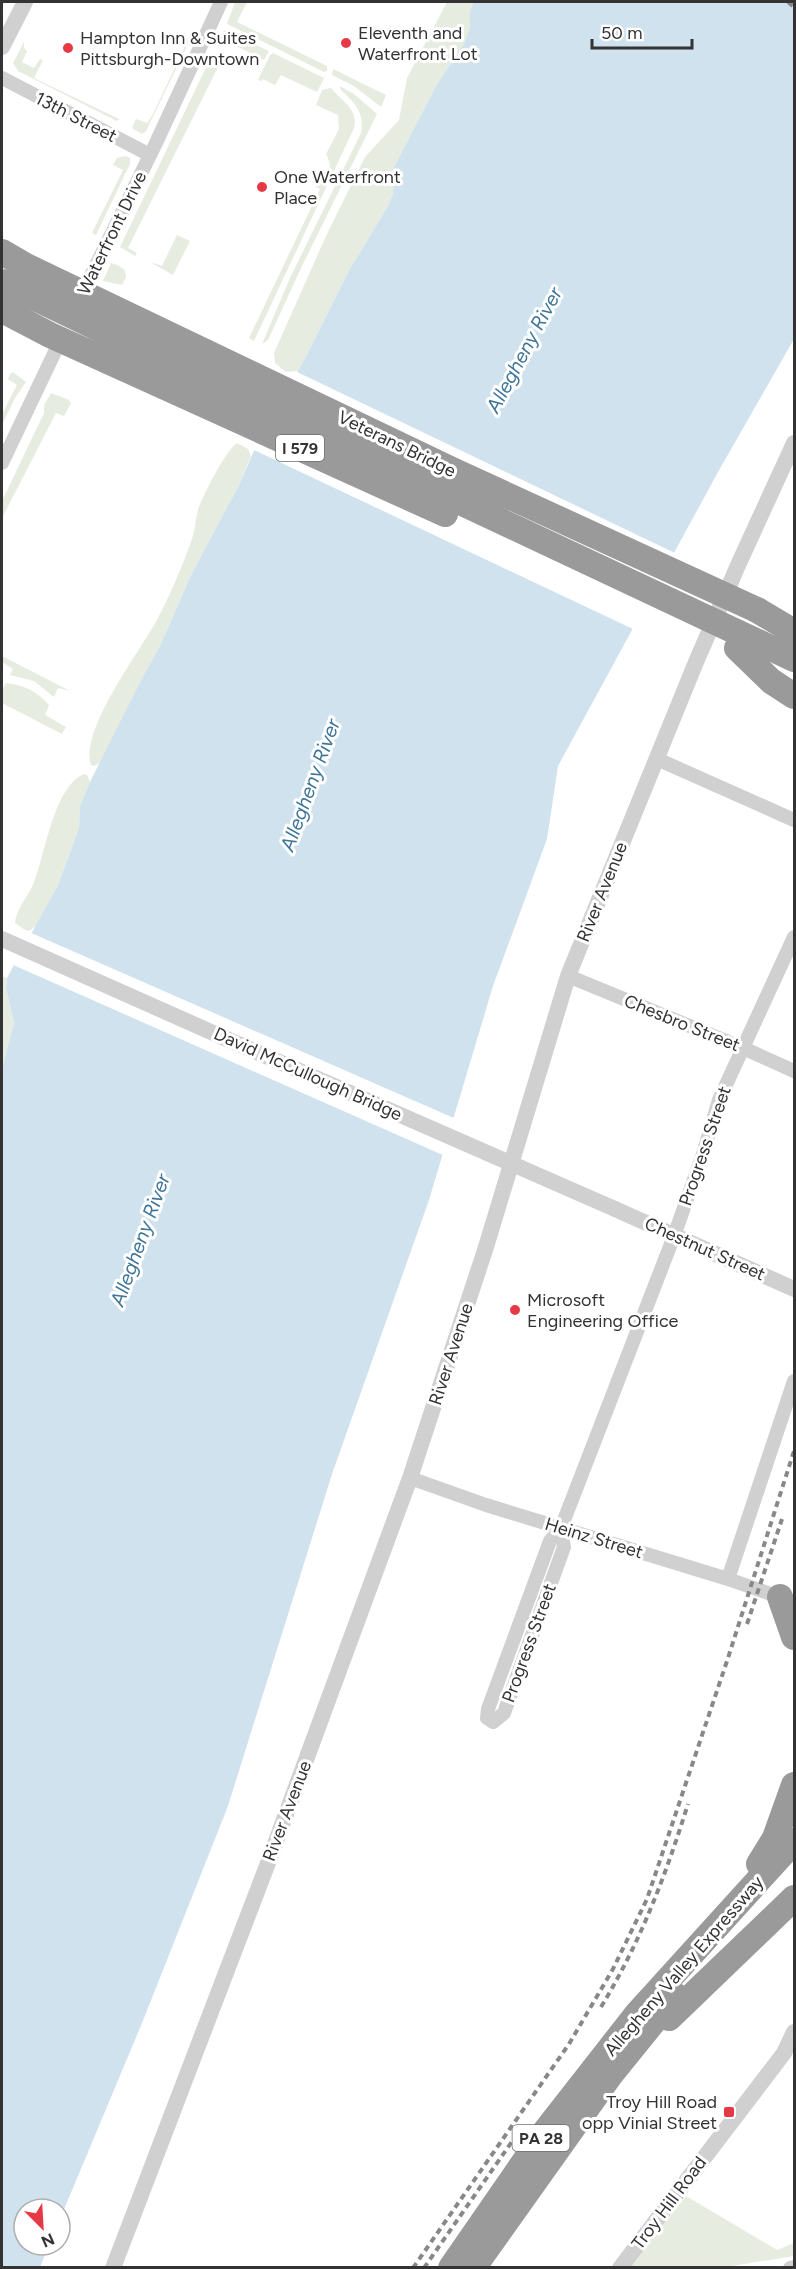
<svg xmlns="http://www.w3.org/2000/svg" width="796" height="2269" font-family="Figtree,sans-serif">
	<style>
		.green { fill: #e6ecdf }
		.water { fill: #cfe2ee }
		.pier { fill: #fff }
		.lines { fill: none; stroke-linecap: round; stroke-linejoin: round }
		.minor { stroke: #d0d0d0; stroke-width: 14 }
		.tertiary { stroke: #d0d0d0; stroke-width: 16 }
		.motorway { stroke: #9a9a9a; stroke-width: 26 }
		.rail { stroke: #888; stroke-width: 4; stroke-dasharray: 6 4.5; stroke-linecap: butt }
		.tertiary-bridge { stroke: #d0d0d0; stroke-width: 16 }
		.motorway-bridge { stroke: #9a9a9a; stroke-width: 26 }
		.poi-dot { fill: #e63946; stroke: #fff; stroke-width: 2 }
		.labels { text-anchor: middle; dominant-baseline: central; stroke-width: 6; stroke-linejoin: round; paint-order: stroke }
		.shield { fill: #fff; stroke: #707070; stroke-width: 1.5 }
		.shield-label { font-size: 16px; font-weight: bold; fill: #333 }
		.poi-label { font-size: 18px; fill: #333; stroke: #fff; text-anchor: start }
		.street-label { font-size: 18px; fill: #333; stroke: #fff }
		.water-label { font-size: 20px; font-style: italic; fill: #3f7597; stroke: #fff }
	</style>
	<rect width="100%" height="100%" fill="#fff"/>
	<path class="green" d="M235,2h12l-10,20 90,44v5l-3,1 -97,-48z
		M447,2h27l-4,8v17l-6,17 -27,40 -43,83 -1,27 -5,12 -40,66 -44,88 -6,11 -12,1 -11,-9 -1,-10 52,-117 39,-79 34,-37 8,-42z
		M224,30l45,21 -5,9 -41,-21 -2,-1z
		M182,34l8,6 -44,91 -4,3 -10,-6 4,-9 11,4 6,-9 34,-72 -8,-4z
		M24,42v6l3,3 -5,11 12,6 6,-9 3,1 -9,18 85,41 -2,2 -99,-50 -5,-8z
		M213,53l17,7 2,4 -3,2 -9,-3 -92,185 9,5 -2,3 -15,-9z
		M273,53l51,25 -7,14 -36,-17 -6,10 -12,-6 -1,2 -4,-1 12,-25z
		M333,69l53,26 -5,12 -27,-21 -22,-11z
		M340,86l14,8 23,20 -75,152 -34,74 -6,4 28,-66 71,-145c4,-20 -6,-30 -20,-43z
		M331,88c10,13 28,21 23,40l-100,213 -5,-3 71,-149 -5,-3c15,-5 19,-18 11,-32l13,-25 -1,-14 -22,-10 6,-15z
		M125,156l5,2v6l-34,71 -4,-2 31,-63 -10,-5 4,-7z
		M177,235l13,6 -17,34 -23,-13 12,4z
		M111,263l6,2 8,5 1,7 -4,8 -19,-4z
		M13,372l13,10 -11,16 -13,27v-11l15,-29 -9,-6 2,-5z
		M51,393l18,7 2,3 -7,13 -8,-3 -54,105v-17l42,-88v-8z
		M237,443l11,6 3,7 -13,31 -46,86 -32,73 -17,30 -43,87 -6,3 -3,-1c-12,-36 53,-118 69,-151 12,-23 22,-48 31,-72 4,-11 4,-21 7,-32 4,-13 28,-60 39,-67z
		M2,656l68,35 -12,-3 -4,9 -20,-16 -24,-6 3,-6 -11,-7z
		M6,683c18,2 31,8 43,22l-4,10 21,12 -4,7 -60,-31v-13z
		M84,774l3,1 3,7 -10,24 -1,22 -21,57 -21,40 -8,6 -4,-1 -10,-7c1,-14 12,-25 18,-38 12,-28 20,-98 51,-111z
		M2,976l5,2 -1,10 8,35 -12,46z
		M686,2196l91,54 17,-7v13l-68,11 -97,1z"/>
	<path class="water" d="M474,2h320v337l-76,133 -160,294 -11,73 -54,147 -64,214 -97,274 -104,332 -86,217 -82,196v-10h-36v36h25l-9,22 -38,1v-1199l12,-46 -8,-35 1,-10 51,-93 21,-57 1,-22 10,-24 53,-106 17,-30 32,-73 46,-86 15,-34 51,-93 44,-88 40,-66 5,-12 1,-27 43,-83 27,-40 6,-17v-17z"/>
	<path class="pier" d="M295,371l382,183 -42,76 -383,-181z
		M29,932l427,187 -11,37 -434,-192z"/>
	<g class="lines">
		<path class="minor" d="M2,78l148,77
			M80,298l76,-155 65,-141
			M2,463l60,-126
			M657,759l137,61
			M568,976l175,72 51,23
			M410,1478l76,27 242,74 57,20
			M561,1528l3,19 -60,166 -11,9 -6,-4 1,-9 62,-168 11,-13 113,-292 29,-82 16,-54 75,-163
			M728,1579l66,-198
			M790,2268l4,-1"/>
		<path class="tertiary" d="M2,47l23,-45
			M2,939l218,97
			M615,1209l179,80
			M113,2268l155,-405 142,-385 76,-231 82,-271 128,-314 43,-99 55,-120
			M620,2268l164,-215 10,-21"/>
		<path class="motorway" d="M757,610l37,22
			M737,648l34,33 23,15
			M780,1597l14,40
			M759,1864l16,-26 19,-53
			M669,2018l125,-120
			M451,2268l96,-139 90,-115 157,-173
			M473,2268l138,-194 64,-79"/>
		<path class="rail" d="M788,2l6,5
			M747,1624l35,-105
			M601,2007c40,-66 64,-130 87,-203
			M413,2268l156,-224 44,-75 34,-70 80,-238 67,-210
			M424,2268l96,-138"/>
		<path class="tertiary-bridge" d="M220,1036l395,173"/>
		<path class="motorway-bridge" d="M2,252l24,14 426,204 305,140
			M2,282l439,211 353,166
			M2,310l48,25 395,179"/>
	</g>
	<g class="poi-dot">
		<circle cx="346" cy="43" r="6"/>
		<circle cx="68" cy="48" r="6"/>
		<circle cx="262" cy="187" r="6"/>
		<circle cx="515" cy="1310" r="6"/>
		<rect x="723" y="2106" width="12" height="12" rx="3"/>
	</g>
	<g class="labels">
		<g class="shield">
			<rect x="276" y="435" width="48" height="26" rx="4.5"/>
			<rect x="512.5" y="2125" width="57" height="26" rx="4.5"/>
		</g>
		<g class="shield-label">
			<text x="300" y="448">I 579</text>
			<text x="541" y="2138">PA 28</text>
		</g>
		<g class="poi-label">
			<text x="358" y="33">Eleventh and<tspan x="358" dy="21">Waterfront Lot</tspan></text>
			<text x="80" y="38">Hampton Inn &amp; Suites<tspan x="80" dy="21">Pittsburgh-Downtown</tspan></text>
			<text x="274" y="177">One Waterfront<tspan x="274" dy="21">Place</tspan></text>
			<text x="527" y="1300">Microsoft<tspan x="527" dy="21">Engineering Office</tspan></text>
			<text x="717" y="2102" text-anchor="end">Troy Hill Road<tspan x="717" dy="21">opp Vinial Street</tspan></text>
		</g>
		<g class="street-label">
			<text transform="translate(76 117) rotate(27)">13th Street</text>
			<text transform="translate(112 233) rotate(-64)">Waterfront Drive</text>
			<text transform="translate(397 444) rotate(26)">Veterans Bridge</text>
			<text transform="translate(602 892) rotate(-68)">River Avenue</text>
			<text transform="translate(682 1023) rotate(22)">Chesbro Street</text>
			<text transform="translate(308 1074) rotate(24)">David McCullough Bridge</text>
			<text transform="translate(705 1146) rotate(-71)">Progress Street</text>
			<text transform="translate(705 1249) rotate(24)">Chestnut Street</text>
			<text transform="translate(451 1354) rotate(-72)">River Avenue</text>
			<text transform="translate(594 1538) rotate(17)">Heinz Street</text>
			<text transform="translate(529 1643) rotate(-70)">Progress Street</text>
			<text transform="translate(287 1811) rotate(-69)">River Avenue</text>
			<text transform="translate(684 1966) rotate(-49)">Allegheny Valley Expressway</text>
			<text transform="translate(669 2203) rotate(-53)">Troy Hill Road</text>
		</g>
		<g class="water-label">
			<text transform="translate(524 350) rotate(-62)">Allegheny River</text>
			<text transform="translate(310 785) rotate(-70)">Allegheny River</text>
			<text transform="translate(140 1240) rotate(-70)">Allegheny River</text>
		</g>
	</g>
	<rect width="796" height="2269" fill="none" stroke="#333333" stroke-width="6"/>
	<g transform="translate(42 2227) rotate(156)"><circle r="28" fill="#ffffff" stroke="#adadad" stroke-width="1.5"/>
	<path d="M0-4.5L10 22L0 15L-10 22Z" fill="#e63946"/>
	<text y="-9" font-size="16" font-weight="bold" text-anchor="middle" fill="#333333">N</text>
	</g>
	<path d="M592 39v9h100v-9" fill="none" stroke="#333333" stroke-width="3"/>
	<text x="601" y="39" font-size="18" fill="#333333" stroke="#ffffff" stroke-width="4.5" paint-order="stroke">50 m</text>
</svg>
